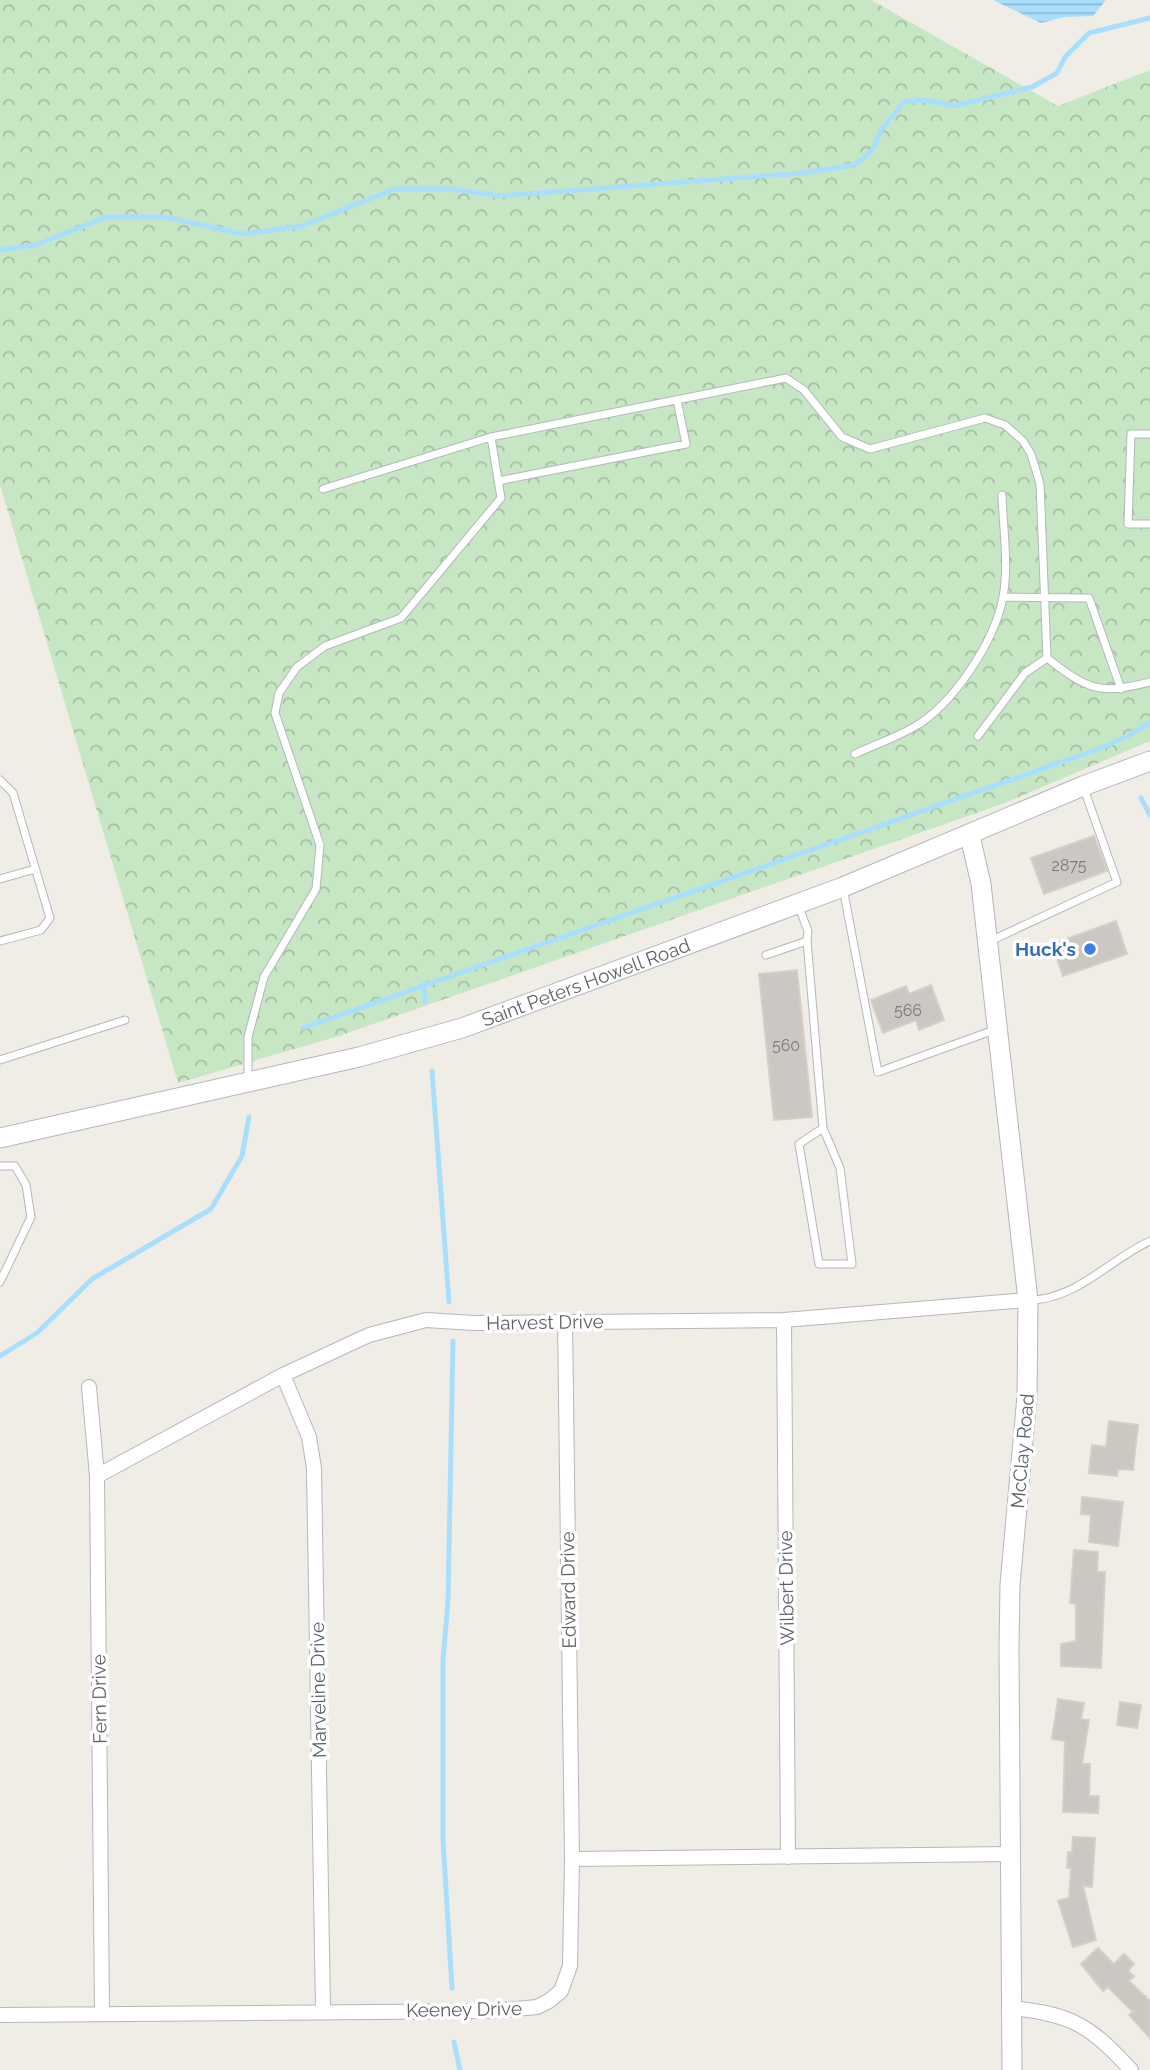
<svg xmlns="http://www.w3.org/2000/svg" width="1150" height="2070" font-family="Raleway,sans-serif">
	<style>
		.park { fill: url(#park-crowns) }
		.water { fill: url(#water-rules) }
		.lines { fill: none; stroke-linecap: round; stroke-linejoin: round }
		.stream { stroke: #a9dffd; stroke-width: 5 }
		.building { fill: #cbc8c3; stroke: #d5cfc5; stroke-width: 2 }
		.lane-casing { stroke: #b4b7bb; stroke-width: 9 }
		.street-casing { stroke: #b4b7bb; stroke-width: 16 }
		.secondary-casing { stroke: #b3b7bb; stroke-width: 21 }
		.lane { stroke: #fff; stroke-width: 7 }
		.street { stroke: #fff; stroke-width: 14 }
		.secondary { stroke: #fff; stroke-width: 19 }
		.shop-dot { fill: #3f7fe0; stroke: #fff; stroke-width: 2.5 }
		.labels { text-anchor: middle; dominant-baseline: central; stroke-width: 7; stroke-linejoin: round; paint-order: stroke }
		.number-label { font-size: 16px; fill: #797c7e }
		.shop-label { font-size: 19px; font-weight: bold; fill: #366cbe; stroke: #fff; text-anchor: end }
		.street-label { font-size: 19px; fill: #5e6367; stroke: #fff }
	</style>
	<defs>
		<pattern id="park-crowns" width="20" height="18" patternUnits="userSpaceOnUse" patternTransform="scale(1.75)"><rect width="20" height="18" fill="#c7e7c4"/><path d="M2 6a3 3 0 1 1 6 0M12 15a3 3 0 1 1 6 0" fill="none" stroke="#a5bfa3"/></pattern>
		<pattern id="water-rules" width="6" height="5" patternUnits="userSpaceOnUse" patternTransform="scale(1.75)"><rect width="6" height="5" fill="#a9dffd"/><path d="M0 2.5h6" fill="none" stroke="#8db8d1"/></pattern>
	</defs>
	<rect width="100%" height="100%" fill="#f0ede7"/>
	<path class="park" d="M0,0h871l187,106 92,-36v671l-145,62 -666,233 -161,47 -178,-598z"/>
	<path class="water" d="M993,0h113l-13,16 -28,1 -24,6z"/>
	<g class="lines">
		<path class="stream" d="M0,250l36,-5 70,-28h59l78,17 59,-8 92,-37h58l47,7 303,-23 52,-8 19,-15 8,-20 23,-28 21,-2 29,6 78,-19 25,-14 8,-16 24,-24 61,-15
			M1141,798l9,17
			M424,984l1,18
			M303,1028l793,-278 32,-14 22,-14
			M432,1071l17,231
			M0,1356l37,-23 55,-54 119,-70 31,-53 7,-39
			M452,1988l-9,-148v-180l5,-59 5,-260
			M454,2042l6,28"/>
	</g>
	<path class="building" d="M1094,836l13,35 -63,23 -13,-36z
		M1116,921l11,33 -64,22 -11,-32z
		M797,970l15,147 -38,3 -15,-146z
		M931,985l13,35 -25,10 -3,-10 -33,13 -12,-33 35,-14 3,8z
		M1109,1421l29,4 -5,45 -15,-1 -1,7 -28,-3 3,-28 14,2z
		M1082,1497l41,5 -5,44 -29,-4 2,-27 -10,-1z
		M1074,1550l24,2 -1,20h8l-4,96 -40,-2v-22l15,-3v-37l-6,-1z
		M1058,1699l26,4 -3,16 8,1 -7,44h8l-1,32h10l-1,17 -35,-1 2,-71 -13,-2z
		M1120,1702l21,3 -4,23 -20,-3z
		M1073,1837l22,1 -3,49 -9,-1 13,54 -23,7 -15,-46 11,-3 2,-30h-4l1,-16h4z
		M1098,1948l16,16 10,-10 10,10 -6,7 6,5 -5,5 21,20v37l-21,-23 4,-3 -25,-25 -5,4 -22,-27z"/>
	<g class="lines">
		<defs>
			<path id="lane" d="M1150,434h-19l-3,90h22
				M498,481l188,-37 -9,-44
				M323,489l168,-52
				M1003,597l86,1 32,91
				M978,736l47,-63 22,-15
				M855,754c19,-9 40,-16 59,-27 39,-22 81,-86 89,-130 6,-32 0,-69 -1,-102
				M0,780l13,13 37,125 -9,12 -41,11
				M0,879l35,-10
				M843,888l35,184 119,-43
				M807,941l16,187 17,40 12,96h-33l-20,-120 24,-16
				M988,942l129,-60 -34,-96
				M766,955l41,-14 1,-10 -9,-24
				M0,1060l125,-40
				M248,1081v-44l16,-60 52,-88 4,-44 -45,-132 4,-20 18,-26 28,-21 76,-28 100,-120 -10,-61 295,-59 18,12 38,47 28,12 115,-31 20,7 18,16 8,13 9,30 7,174c41,32 52,37 103,24
				M0,1166h15l11,19 5,32 -31,65
				M1030,1300c47,-1 79,-40 120,-59"/>
			<path id="street" d="M784,1320l4,537
				M283,1375l26,62 5,31 9,543
				M89,1387l8,89 5,536
				M97,1476l186,-101 86,-40 57,-15 48,3 310,-3 244,-20
				M572,1859l439,-5
				M1011,2008c60,6 79,17 120,62
				M0,2015l495,-4 42,-4 12,-6 12,-10 9,-25 2,-107 -7,-539"/>
			<g id="secondary">
				<path d="M970,836l11,48 47,416 -1,96 -17,189 -1,63 3,422"/>
				<path id="s1" d="M0,1138l359,-81 103,-29 381,-141 240,-101 67,-25"/>
			</g>
		</defs>
		<use href="#lane" class="lane-casing"/>
		<use href="#street" class="street-casing"/>
		<use href="#secondary" class="secondary-casing"/>
		<use href="#lane" class="lane"/>
		<use href="#street" class="street"/>
		<use href="#secondary" class="secondary"/>
	</g>
	<circle class="shop-dot" cx="1090" cy="949" r="7"/>
	<g class="labels">
		<g class="number-label">
			<text x="1069" y="865">2875</text>
			<text x="908" y="1010">566</text>
			<text x="786" y="1045">560</text>
		</g>
		<g class="shop-label">
			<text x="1076" y="949">Huck's</text>
		</g>
		<g class="street-label">
			<text stroke="none"><textPath href="#s1" startOffset="607">Saint Peters Howell Road</textPath></text>
			<text transform="translate(545 1322) rotate(-1)">Harvest Drive</text>
			<text transform="translate(1022 1451) rotate(-85)">McClay Road</text>
			<text transform="translate(786 1588) rotate(-91)">Wilbert Drive</text>
			<text transform="translate(568 1590) rotate(-91)">Edward Drive</text>
			<text transform="translate(318 1690) rotate(-91)">Marveline Drive</text>
			<text transform="translate(99 1699) rotate(-91)">Fern Drive</text>
			<text transform="translate(464 2009) rotate(-1)">Keeney Drive</text>
		</g>
	</g>
</svg>
